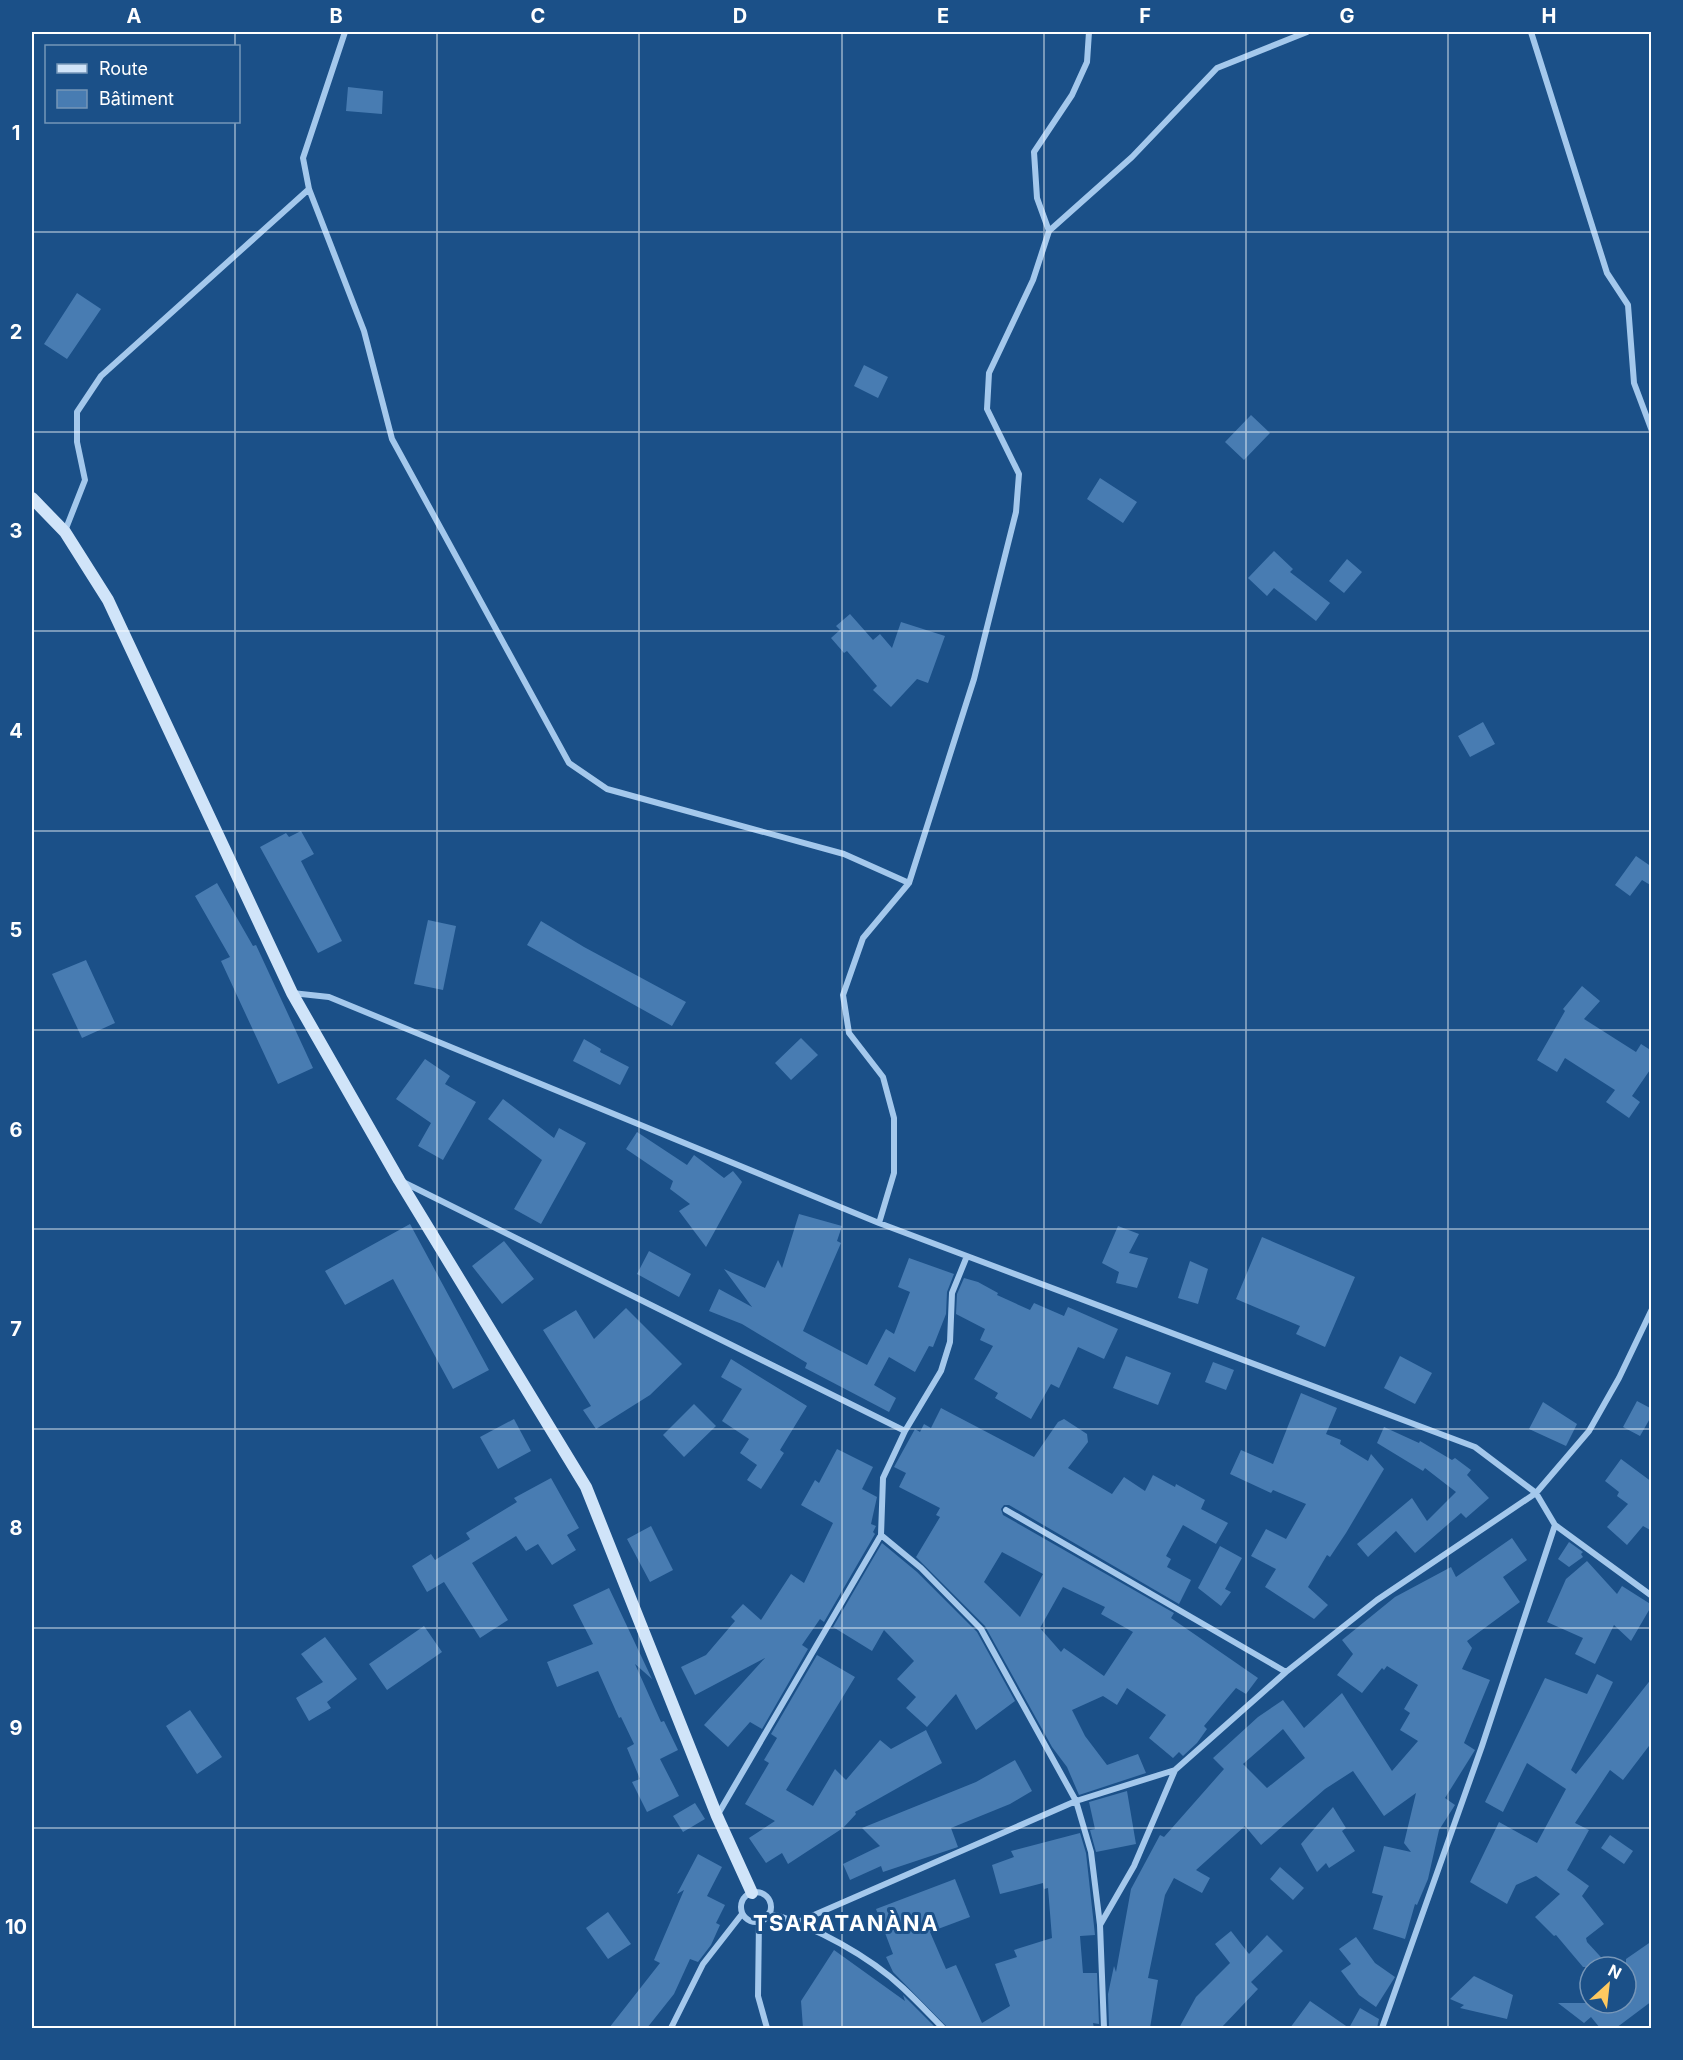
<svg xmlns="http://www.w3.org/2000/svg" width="1683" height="2060" font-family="Inter,sans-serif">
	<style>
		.building { fill: #487cb2; fill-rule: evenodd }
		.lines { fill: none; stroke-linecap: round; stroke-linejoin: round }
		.street { stroke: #a4c8ec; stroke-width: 6 }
		.secondary { stroke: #d0e4f9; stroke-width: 12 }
		.grid { fill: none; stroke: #fff; stroke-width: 1.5; stroke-opacity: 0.55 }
		.labels { text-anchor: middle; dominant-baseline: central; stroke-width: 6; stroke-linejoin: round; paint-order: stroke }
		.district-label { font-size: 22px; font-weight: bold; letter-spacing: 1.5px; fill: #fff; stroke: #1b5088 }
		.neatline { fill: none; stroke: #fff; stroke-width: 2 }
		.grid-label { font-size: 20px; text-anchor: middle; font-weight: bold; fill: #fff }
	</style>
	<rect width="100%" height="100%" fill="#1b5088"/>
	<path class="building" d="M348,87l35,4 -1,23 -36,-3z
		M77,293l24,16 -34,50 -23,-15z
		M864,365l24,12 -10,21 -24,-12z
		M1251,415l19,18 -26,27 -19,-18z
		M1100,478l37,24 -14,21 -36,-24z
		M1274,551l19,18 -3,3 40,31 -14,18 -42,-33 -7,8 -19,-18z
		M1347,559l15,13 -18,21 -15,-12z
		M850,614l23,26 7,-6 12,14 9,-26 44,14 -17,47 -11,-4 -26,28 -18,-17 4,-4 -30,-35 -3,2 -13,-15 9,-8 -4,-4z
		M1483,722l12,22 -25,13 -12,-21z
		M301,831l13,23 -13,7 41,80 -24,12 -58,-106 26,-14 3,4z
		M1636,856l16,11v19l-10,-6 -12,16 -15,-11z
		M217,883l36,63 3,-1 57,123 -35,16 -57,-123 9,-4 -35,-61z
		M428,920l28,6 -13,64 -29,-6z
		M541,921l43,26 102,55 -14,24 -145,-81z
		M86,960l29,63 -33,15 -30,-64z
		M1582,986l18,15 -16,18 52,33 5,-8 11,7v16l-20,29 8,6 -11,16 -23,-16 9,-12 -50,-32 -8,14 -20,-12 28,-49 -2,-2z
		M801,1038l17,17 -27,25 -16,-17z
		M584,1039l17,10 -1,3 29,15 -9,18 -47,-24z
		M425,1059l25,17 -5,8 31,18 -33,58 -25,-14 13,-23 -35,-24z
		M503,1099l51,39 5,-10 27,15 -45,81 -27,-15 28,-49 -54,-41z
		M637,1132l50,33 7,-10 30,23 9,-7 9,11 -36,65 -27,-36 11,-7 -20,-15 3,-8 -47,-32z
		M799,1214l43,12 -5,15 4,2 -38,88 64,34 19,-36 8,5 16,-42 -12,-5 11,-29 45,16 -7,18 -1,22 -13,33 -4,-1 -14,26 -26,-15 -15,28 22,13 -7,14 -84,-44 2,-5 -65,-39 -33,-13 10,-22 33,18 -28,-38 41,19 13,-28 4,8z
		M410,1224l79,146 -36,19 -60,-110 -48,26 -20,-34z
		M1118,1226l21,8 -10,19 19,5 -11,30 -21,-5 3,-11 -17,-9z
		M1262,1237l93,40 -30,70 -29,-13 4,-8 -64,-27z
		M504,1241l30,38 -32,25 -30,-38z
		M649,1251l42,23 -12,23 -42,-23z
		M1190,1261l18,8 -10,35 -20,-6z
		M964,1278l14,4 20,11 -1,2 33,15 4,-7 30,13 4,-9 50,22 -14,30 -26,-12 -19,41 -8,-4 -20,35 -36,-21 3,-5 -24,-14 19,-33 -13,-6 5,-11 -29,-15 1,-20z
		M626,1308l56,56 -32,31 -54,34 -13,-19 8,-4 -48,-76 33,-20 18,29z
		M1126,1356l45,17 -13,32 -45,-17z
		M1400,1356l32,17 -17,31 -31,-16z
		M731,1359l76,47 -27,44 4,3 -23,36 -14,-9 10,-15 -17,-12 9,-14 -27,-18 20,-32 -21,-12z
		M1213,1362l21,8 -8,20 -21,-8z
		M1301,1393l36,15 -11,26 15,6 -1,4 28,17 3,-7 13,15 -38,64 -16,24 -3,-2 -19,32 20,18 -14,14 -49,-32 11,-18 -25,-13 15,-27 20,10 20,-35 -33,-14 -2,3 -41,-19 11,-24 32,14z
		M1637,1401l15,8v6l-12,21 -17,-9z
		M1543,1402l34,22 -11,22 -37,-17z
		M694,1404l22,22 -32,31 -21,-22z
		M941,1408l93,49 24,-35 6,-3 23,15 1,8 -20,26 44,26 12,-17 21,14 8,-16 22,12 1,-3 29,16 -4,9 27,14 -12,21 -33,-19 -17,31 5,3 -4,8 24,13 -12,24 -170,-99h-5l-3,4 2,6 171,98 -3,5 87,60 -12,16 -10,-6 -32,38 3,3 -10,14 -14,13 -4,-4 -6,6 -24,-20 17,-23 -39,-27 -10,17 -14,-9 -31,14 13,26 22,29 31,-11 8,19 -67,22 -12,-28 -15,-20 -67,-121 -69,-69 24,-40 -4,-2 4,-7 -41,-21 7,-14 -12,-6 21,-38 5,3 4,-8 7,4zM1002,1552l41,22 -23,43 -36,-35zM1063,1587l42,20 -4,7 32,18 -29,44 -40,-28 -3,4 -21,-24z
		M514,1419l17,32 -33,18 -18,-32z
		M1384,1427l35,16 1,-2 32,19 3,-2 16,12 -4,5 22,23 -23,20 -5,-5 -46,40 -19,-22 -28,26 -11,-13 55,-46 15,23 29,-29 -31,-24 -2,3 -46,-28z
		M837,1449l36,18 -11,22 15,8 -6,27 5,2 -3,6 2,2 -51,88 -4,-3 -18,26 6,4 -46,80 -12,-7 -22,25 -24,-22 61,-67 -70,37 -14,-28 25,-12 29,-34 -4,-4 12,-13 18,16 30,-46 13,9 29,-60 -32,-18 14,-25 4,3z
		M1621,1459l31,23v49l-9,-5 -16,19 -20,-18 21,-23 -11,-8 2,-4 -14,-11z
		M551,1478l28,50 -12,7 9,15 -24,15 -14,-21 -12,7 -10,-15 -44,27 36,57 -28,18 -36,-56 -17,10 -15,-26 19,-12 4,6 35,-21 -4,-6 51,-31 -3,-4z
		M651,1526l22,44 -23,12 -23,-43z
		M1512,1538l15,22 -24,17 17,25 -53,39 5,7 -10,21 28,11 -26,63 11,7 -30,48 10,7 -16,25 -11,49 -11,26 -2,-1 -10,35 -32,-10 10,-33 -11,-3 12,-47 27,6 -7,-9 12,-50 -32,23 -31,-45 -28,18 -64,56 -16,-19 -49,44 14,8 -8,15 -28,-15 -9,17 -17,83 10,2 -8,48 -41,-2 -1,-32 6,-28 2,6 15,-83 29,-54 4,2 60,-68 -11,-11 45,-41 25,-17 21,28 38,-35 50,78 26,-30 -18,-11 10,-17 -6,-4 14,-24 -31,-19 -3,4 -2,-2 -20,25 -25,-18 16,-21 -11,-14 53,-43 56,-30 5,10zM1283,1729l22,29 -38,30 -24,-24z
		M1569,1542l14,10 -2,2 2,3 -14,10 -11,-8z
		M882,1543l35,29 60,60 38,69 -39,29 -20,-36 -29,33 -21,-19 10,-11 -19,-18 17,-18 -30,-31 -12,21 -39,-24z
		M1220,1546l22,12 -17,31 6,3 -10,14 -23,-18z
		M1587,1561l30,33 5,-8 30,19 -21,36 -17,-16 -19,39 -20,-10 8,-16 -36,-16 19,-43z
		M609,1588l43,91 -17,-15 26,58 3,-1 14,29 -18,9 19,37 -32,16 -15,-30 8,-3 -13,-31 7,-4 -13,-27 -2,1 -21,-47 -41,16 -10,-25 46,-18 -20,-39z
		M424,1626l18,26 -55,38 -18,-26z
		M325,1637l32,42 -30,23 4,6 -22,13 -13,-23 27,-16 -22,-28z
		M817,1655l38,22 -69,113 27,16 22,-37 11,11 34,-40 11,9 35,-19 16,33 -87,49 1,2 -13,14 -55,36 -6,-11 -16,10 -17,-25 26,-17 -30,-17 24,-41 -5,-3 13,-22 -6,-4z
		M1597,1674l16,8 -42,88 5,4 76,-96v64l-29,38 -13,-10 -35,53 14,7 -22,40 22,16 -7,10 22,28 -18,14 1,4 23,25h-27l-27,-32 -2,1 -19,-19 25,-23 -24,-18 -20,9 -9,19 -37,-22 29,-60 38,21 29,-54 -39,-26 -24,49 -18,-10 60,-124 42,16z
		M190,1710l32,47 -25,17 -31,-48z
		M1015,1760l17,31 -22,13 -59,24 7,19 -75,25 -2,-6 -31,14 -7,-16 37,-18 -18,-18 114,-46z
		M1127,1791l9,53 -40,8 -6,-22 5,-1 -6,-27z
		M695,1803l10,16 -22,13 -10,-16z
		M1333,1807l13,21 -4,3 13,20 -26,17 -3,-5 -9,9 -16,-28z
		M1080,1833l6,20 9,82 -15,1 3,37h14l2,51 -6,-1 1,5h-146l-55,-56 -7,-15 7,-3 -17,-45 79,-30 15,38 -40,15 16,37 10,-4 26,58 28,-17 -15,-42 22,-7 -3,-7 38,-12 -4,-50 -4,1 -1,-6 -43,11 -8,-29 22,-8 -3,-6z
		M1610,1835l23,16 -9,13 -23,-16z
		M698,1854l24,13 -15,29 18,9 -9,18 4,2 -9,20 -13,17 -8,-3 -16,35 -27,34h-38l51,-65 -6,-3 30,-70 -7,4z
		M1280,1867l24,21 -11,12 -23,-21z
		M608,1912l23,32 -23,15 -22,-31z
		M1231,1931l18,23 18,-19 16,16 -32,31 7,7 -37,39h-42l17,-31 34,-34 -15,-19z
		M1356,1937l19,26 20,14 -19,30 -17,-12 -18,-24 10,-7 -12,-15z
		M1652,1941v60l-36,27h-16l-9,-11 -7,6 -26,-20h68v-44z
		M834,1950l71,51 -2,-6 33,33h-133l-2,-27z
		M1474,1976l39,19 -6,24 -47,-11 4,-3 -14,-6z
		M1310,2001l39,27 11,-20 19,11 -2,9h-87z"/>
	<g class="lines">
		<path class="street" d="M345,32l-42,126 6,31 55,142 28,108 177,324 38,26 237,65 65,29
			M1531,32l76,241 21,32 6,78 18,48
			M1049,231l-12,-33 -3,-46 38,-57 15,-33 2,-30
			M65,531l20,-51 -8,-38v-30l24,-36 208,-187
			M292,993l37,4 550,226 596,224 61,46 19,32 -73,221 -100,282
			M403,1182l502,249
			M879,1223l15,-50v-55l-11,-41 -34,-44 -6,-38 20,-57 46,-55 65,-204 42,-167 3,-38 -32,-65 2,-36 44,-93 16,-49 83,-74 85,-89 90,-36
			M1006,1510l280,162
			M1555,1525l97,71
			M881,1535l40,33 60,61 95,172 15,51 9,73
			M717,1816l164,-281 2,-57 22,-47 36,-60 9,-29 2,-49 15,-37
			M741 1907a15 15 0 1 1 30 0a15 15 0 1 1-30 0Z
			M769,1913c45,13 100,43 134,75 14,13 27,27 40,40
			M759,1921l-1,75 9,32
			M798,1922l278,-121 99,-31
			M671,2028l32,-64 39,-50
			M1104,2028l-4,-103 34,-59 41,-96 111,-98 91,-72 159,-107 53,-62 30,-53 33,-69"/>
		<path class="secondary" d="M32,498l33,34 43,68 184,393 107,187 187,307 131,329 35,77"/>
	</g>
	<path class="grid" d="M235,32v14M437,32v1996M639,32v1996M842,32v1996M1044,32v1996M1246,32v1996M1448,32v1996M235,122v1906M32,232h1620M32,432h1620M32,631h1620M32,831h1620M32,1030h1620M32,1229h1620M32,1429h1620M32,1628h1620M32,1828h1620"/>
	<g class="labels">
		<g class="district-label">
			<text x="846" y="1923">TSARATANÀNA</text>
		</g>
	</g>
	<rect width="1683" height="2060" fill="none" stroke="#1b5088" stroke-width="66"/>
	<rect x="45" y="45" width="195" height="78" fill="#1b5088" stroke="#7696b8" stroke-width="1.5"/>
	<rect x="57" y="64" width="30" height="9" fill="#d0e4f9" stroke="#7696b8" stroke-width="1.5"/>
	<text x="99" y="75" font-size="18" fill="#ffffff">Route</text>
	<rect x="57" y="90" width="30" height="18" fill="#487cb2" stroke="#7696b8" stroke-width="1.5"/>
	<text x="99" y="105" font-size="18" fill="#ffffff">Bâtiment</text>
	<g transform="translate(1608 1985) rotate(27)"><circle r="28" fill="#1b5088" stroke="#7696b8" stroke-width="1.5"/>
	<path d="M0-4.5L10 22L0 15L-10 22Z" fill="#fec960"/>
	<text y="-9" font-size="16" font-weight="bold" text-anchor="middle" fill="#ffffff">N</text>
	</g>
	<rect x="33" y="33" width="1617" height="1994" class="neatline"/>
	<g class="grid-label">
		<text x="134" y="23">A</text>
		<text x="336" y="23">B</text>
		<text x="538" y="23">C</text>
		<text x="740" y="23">D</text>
		<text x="943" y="23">E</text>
		<text x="1145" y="23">F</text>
		<text x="1347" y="23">G</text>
		<text x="1549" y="23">H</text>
		<text x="16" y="140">1</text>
		<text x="16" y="339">2</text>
		<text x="16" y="538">3</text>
		<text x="16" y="738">4</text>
		<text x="16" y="937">5</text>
		<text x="16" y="1137">6</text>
		<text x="16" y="1336">7</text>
		<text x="16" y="1535">8</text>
		<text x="16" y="1735">9</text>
		<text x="16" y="1934">10</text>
	</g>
</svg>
